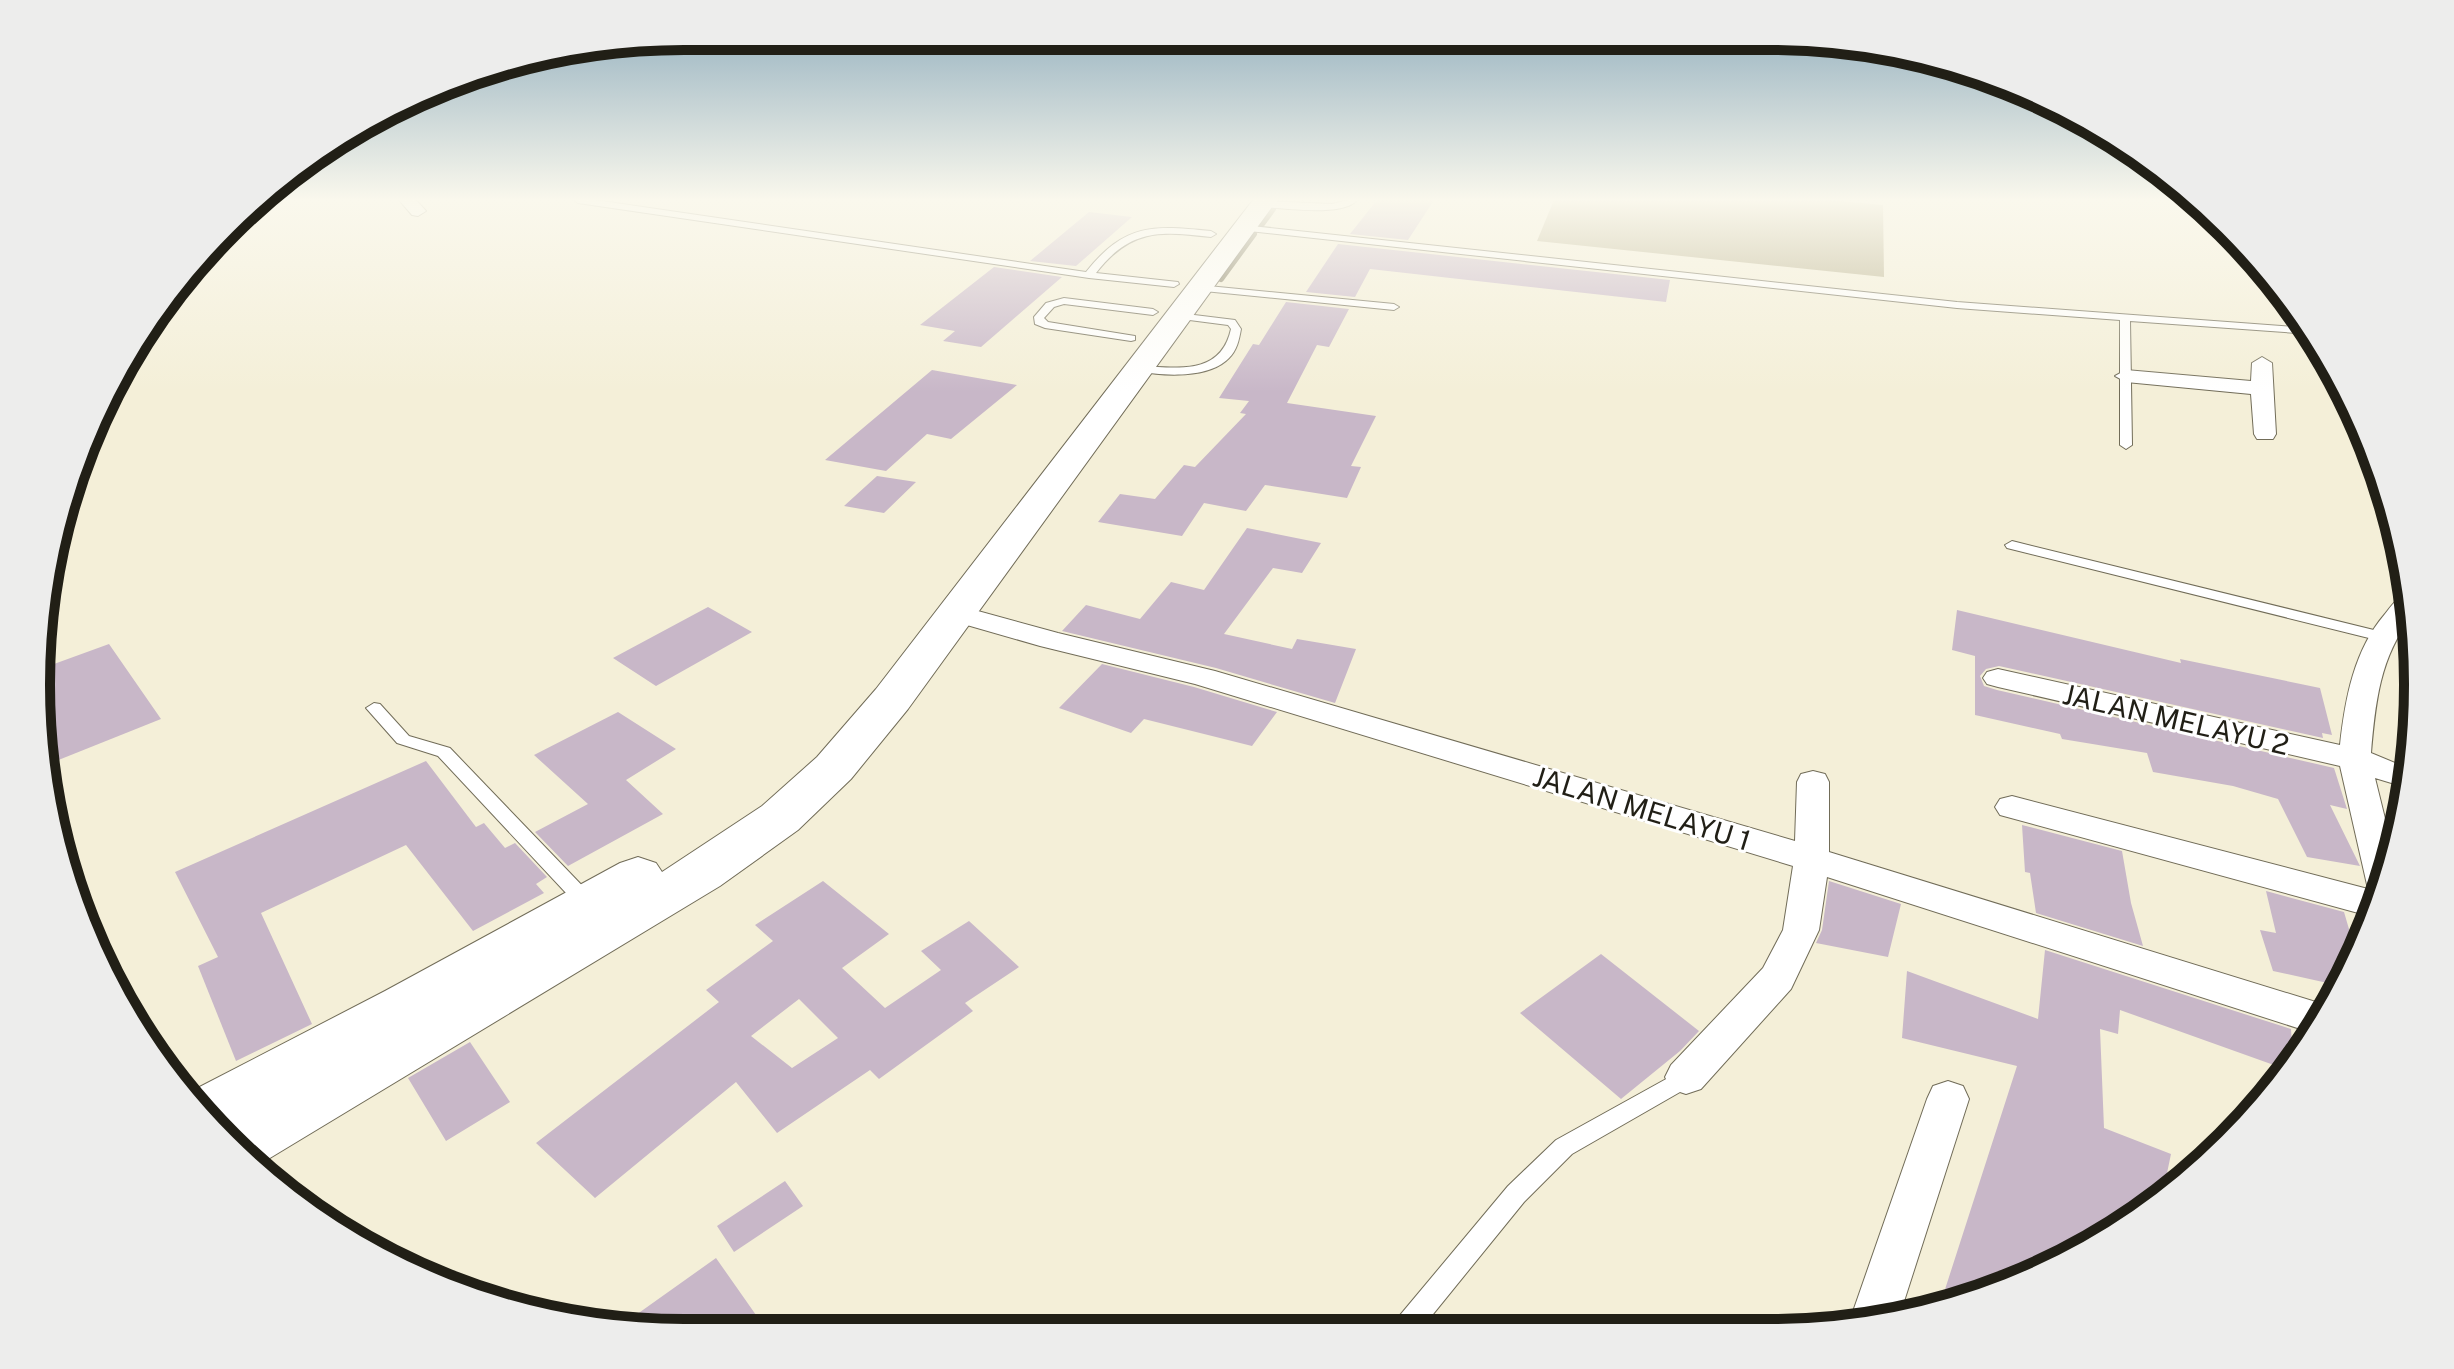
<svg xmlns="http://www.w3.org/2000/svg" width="2454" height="1369" font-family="'Public Sans',sans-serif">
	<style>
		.forest { fill: #b8b08c }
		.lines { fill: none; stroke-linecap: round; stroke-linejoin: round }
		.stream { stroke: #7f795d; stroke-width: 6 }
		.building { fill: #c8b7c8; fill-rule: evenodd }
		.service-casing { stroke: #716c58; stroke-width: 2 }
		.minor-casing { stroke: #716c58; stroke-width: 2 }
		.trunk-casing { stroke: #716c58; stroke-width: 2 }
		.service { fill: #fff; fill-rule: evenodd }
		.minor { fill: #fff; fill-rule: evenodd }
		.trunk { fill: #fff; fill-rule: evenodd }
		.labels { text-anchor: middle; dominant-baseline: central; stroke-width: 6; stroke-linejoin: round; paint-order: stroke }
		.street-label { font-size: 28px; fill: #211f16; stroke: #fff }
		.rim { fill: none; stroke: #211f16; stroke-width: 10 }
	</style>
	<rect width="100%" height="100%" fill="#f4efd8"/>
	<path class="forest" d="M1554,200h276l53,5 1,72 -347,-36z"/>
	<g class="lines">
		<path class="stream" d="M1262,224l11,-15
			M1221,279l33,-45"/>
	</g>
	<path class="building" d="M1377,200h57l-26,40 -58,-6z
		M1089,212l43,5 -56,49 -46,-5z
		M1338,244l332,36 -4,22 -296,-33 -15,28 -49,-5z
		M994,267l68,10 -81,70 -38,-6 12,-10 -35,-6z
		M1286,302l63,7 -20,38 -12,-2 -30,58 89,13 -25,50 10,1 -14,31 -82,-13 -19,26 -42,-8 -22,33 -84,-14 22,-28 35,5 29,-34 11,2 51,-53 -6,-1 9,-12 -30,-3 34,-54 6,1z
		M932,370l85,15 -66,54 -24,-5 -41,37 -61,-11z
		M877,476l39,6 -32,31 -40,-7z
		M1247,528l74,15 -19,30 -29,-5 -49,66 68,15 5,-10 59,10 -21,54 -119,-35 -154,-37 24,-26 54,14 31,-37 33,8z
		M708,607l44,25 -96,54 -43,-28z
		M1957,610l224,53 -1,-4 140,29 12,47 -10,-2 1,5 -324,-72 -13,3 -6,7 4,10 13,4 337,78 13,41 -17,-4 30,61 -53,-9 -29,-58 -45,-13 -80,-14 -6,-19 -85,-14 -2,-5 -85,-19v-59l-23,-6z
		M109,644l52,75 -115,46 -9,-39 6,-58z
		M1102,664l92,23 83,25 -25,34 -108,-27 -13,14 -72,-25z
		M618,712l58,37 -50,31 37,34 -95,52 -33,-34 53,-28 -54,-49z
		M426,761l50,66 8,-4 21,25 10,-5 32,34 -11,7 8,9 -71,38 -67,-86 -145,68 51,111 -76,37 -38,-95 20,-9 -43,-85z
		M2022,825l100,26 9,52 12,43 -107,-33 -6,-40 -5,-1z
		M823,881l66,53 -47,34 43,40 56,-38 -20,-19 48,-30 50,46 -54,36 8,8 -94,68 -9,-9 -93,63 -41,-51 -141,116 -59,-55 183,-141 -13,-12 67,-49 -18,-16zM799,999l39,39 -46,30 -41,-32z
		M1829,881l72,23 -13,53 -72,-14 6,-13z
		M2266,891l78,21 12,41 -15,33 -68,-15 -13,-41 16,3z
		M2045,950l246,79 2,29 -8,11 -165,-59 -2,24 -18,-5 4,99 67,26 -9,43 -33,27 -151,74 -39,10 78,-242 -115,-28 5,-67 131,48z
		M1601,954l98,77 -19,20 -59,48 -101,-86z
		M470,1042l40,60 -64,39 -38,-63z
		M785,1181l18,25 -69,46 -17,-26z
		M716,1258l40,57 -21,16 -92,1 -24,-5z"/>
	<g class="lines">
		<defs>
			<path id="service" d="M574,200h21l491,72c39,-49 67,-47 125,-41l5,3 -5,3c-52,-6 -81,-8 -115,36l82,9 1,2 -5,3 -85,-9 -511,-75z
				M1348,200h9c-14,17 -73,8 -95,7l-4,-3 4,-3 70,3z
				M1243,225l714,77 351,26 3,6 -181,-13 2,124 -6,4 -6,-4v-125l-163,-12 -717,-78v-4z
				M1198,285l196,19 5,3 -5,3 -200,-20 -1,-2z
				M1064,298l89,11 5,3 -5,3 -89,-11 -10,3 -10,11 4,4 87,14v4l-4,1 -86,-13 -10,-4 -1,-7 12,-14z
				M1178,313l57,7 6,9c-2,11 -4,21 -12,29 -20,21 -66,18 -92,13l-2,-2 6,-3c38,2 80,9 90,-37l-3,-4 -54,-7v-4z
				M2012,541l374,92 3,3 -8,5 -374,-93 -2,-3z
				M374,703l6,1 29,32 41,12 145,151 3,5 -3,5 -7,2 -7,-2 -143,-153 -41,-13 -31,-35z
				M1686,1068l8,2 3,7 -3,7 -122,70 -48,48 -103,127h-29l4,-9 112,-134 48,-46z"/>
			<path id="minor" d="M262,200h21l-2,3 -26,4z
				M399,200h17l10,11 -8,5 -6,-1z
				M2262,357l10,6 4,71 -3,5h-16l-3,-5 -3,-40 -125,-12 -11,-6 11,-6 125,11 1,-18z
				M2409,594l3,23c-32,38 -37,88 -41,136l41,17 -4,18 -33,-10 18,73 -10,42 -10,24 -373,-102 -5,-8 5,-8 12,-3 356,93 -28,-123 -342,-79 -11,-3 -4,-6 4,-6 11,-3 342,76c5,-46 14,-95 45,-131 7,-9 12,-17 24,-20z
				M956,605l102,28 157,38 580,170 2,-59 4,-8 12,-3 12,3 4,8v70l503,155 -19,26 -486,-156 -8,53 -28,59 -90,100 -15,5 -15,-5 -6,-12 6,-12 92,-97 20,-38 10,-64 -598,-182 -155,-38 -94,-27 -4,-6 4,-6z
				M1948,1081l15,5 6,13 -70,218 -48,11 -2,-5 78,-224 6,-13z"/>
			<path id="trunk" d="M1253,200h24l-369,509 -57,70 -53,51 -78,56 -460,278 -63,-52 -11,-18 199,-103 235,-128 18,-6 18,6 6,9 100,-66 55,-49 59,-68z"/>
		</defs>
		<use href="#service" class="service-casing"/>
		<use href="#minor" class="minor-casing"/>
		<use href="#trunk" class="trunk-casing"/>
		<use href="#service" class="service"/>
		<use href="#minor" class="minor"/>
		<use href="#trunk" class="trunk"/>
	</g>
	<linearGradient id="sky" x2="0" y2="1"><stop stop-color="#8eacbc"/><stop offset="0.51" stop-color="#faf8ed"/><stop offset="1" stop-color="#faf8ed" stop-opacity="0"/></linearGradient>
	<rect width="2454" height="392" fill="url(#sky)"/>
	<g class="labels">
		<g class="street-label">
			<text transform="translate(2176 719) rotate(13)">JALAN MELAYU 2</text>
			<text transform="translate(1642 808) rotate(17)">JALAN MELAYU 1</text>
		</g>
	</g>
	<path d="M0 0H2454V1369H0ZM684 50H1770A634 634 0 0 1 2404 684V685A634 634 0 0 1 1770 1319H684A634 634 0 0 1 50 685V684A634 634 0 0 1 684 50Z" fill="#ededec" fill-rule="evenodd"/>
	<path class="rim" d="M684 50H1770A634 634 0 0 1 2404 684V685A634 634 0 0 1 1770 1319H684A634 634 0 0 1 50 685V684A634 634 0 0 1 684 50Z"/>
</svg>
